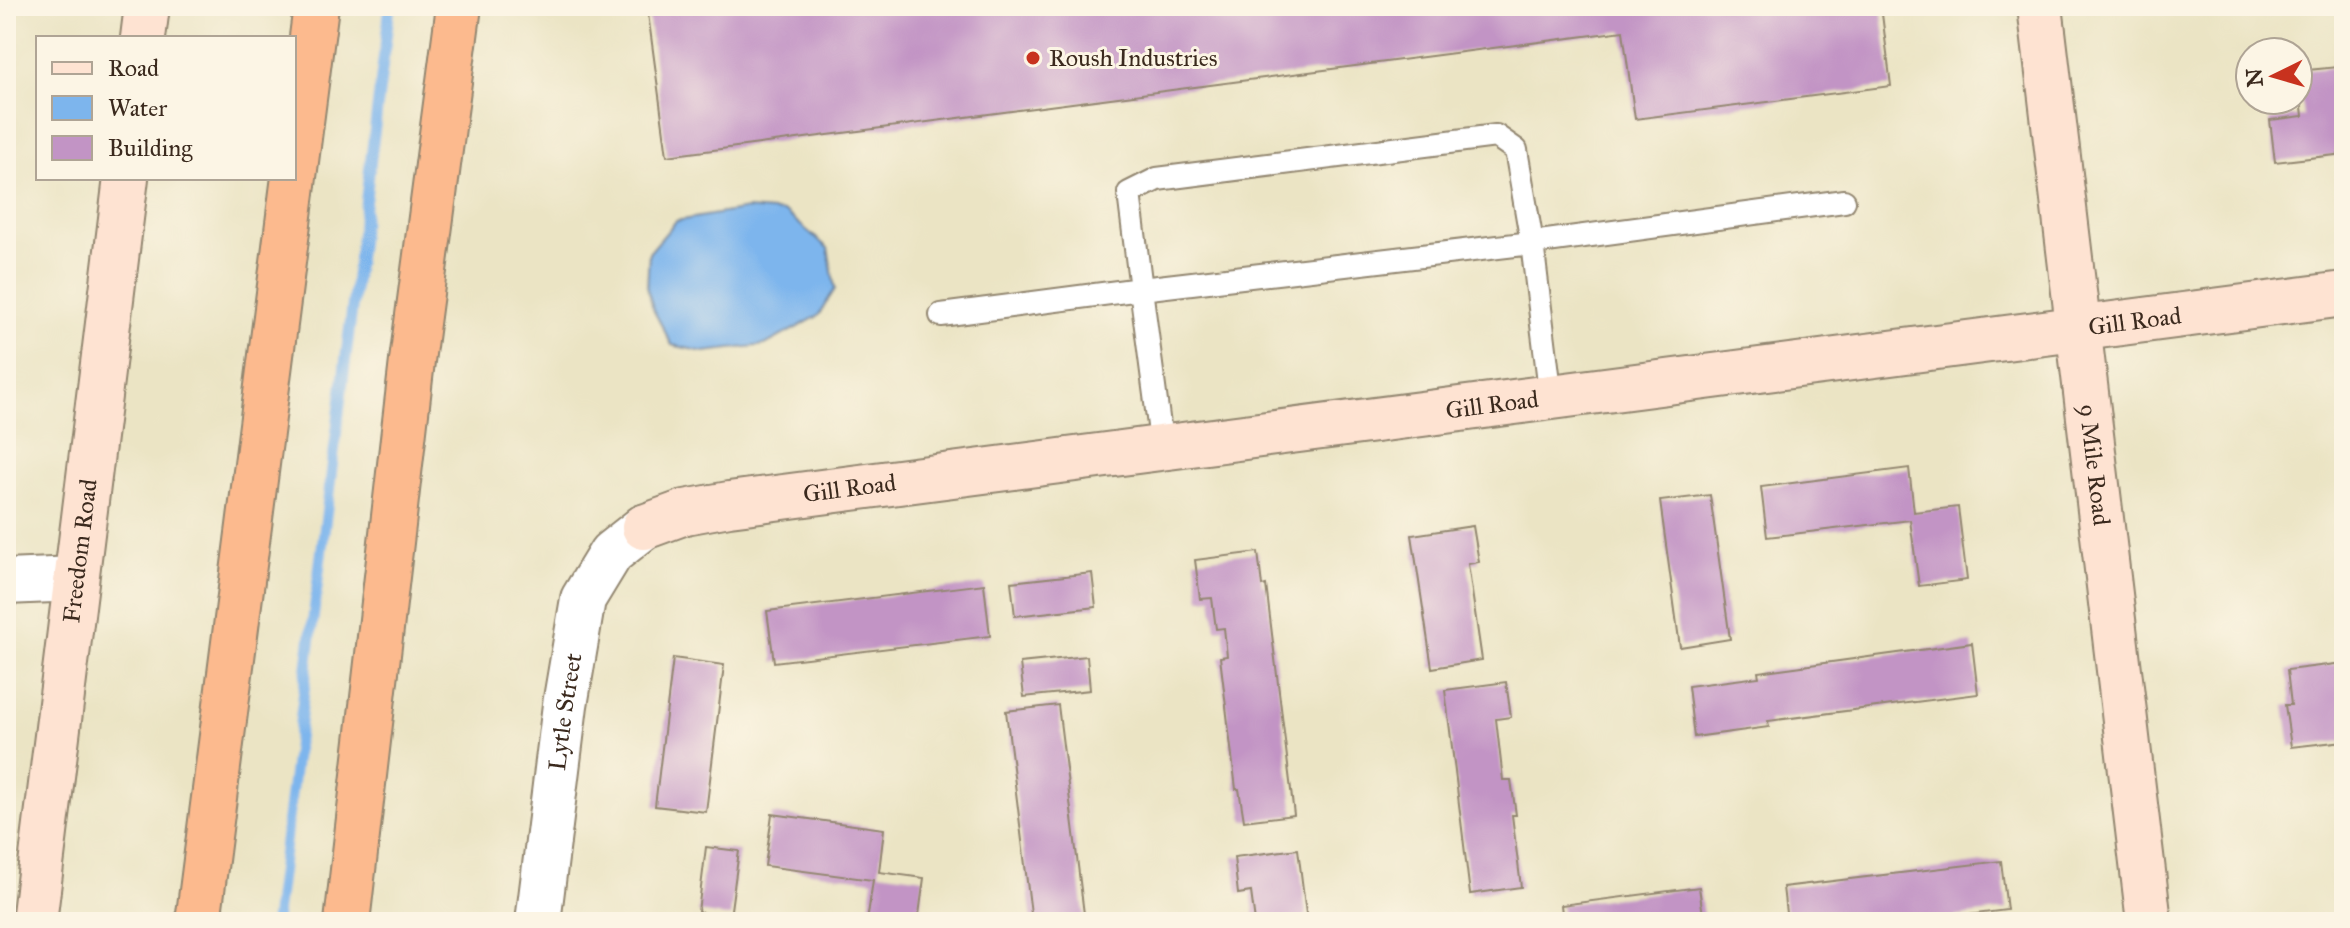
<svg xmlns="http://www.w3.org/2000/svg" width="2350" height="928" font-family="'IM FELL Great Primer',serif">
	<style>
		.water { fill: #7db5ed; stroke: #5c7086; stroke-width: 2 }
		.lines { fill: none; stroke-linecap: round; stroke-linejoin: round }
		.stream { stroke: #7db5ed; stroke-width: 11 }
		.building { fill: #c294c5 }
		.lane-casing { stroke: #938771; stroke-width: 26 }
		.street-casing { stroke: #938771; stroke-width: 48 }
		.secondary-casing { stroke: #938771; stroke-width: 48 }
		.highway-casing { stroke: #938771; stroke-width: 48 }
		.lane { stroke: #fff; stroke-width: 22 }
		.street { stroke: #fff; stroke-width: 44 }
		.secondary { stroke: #fee3d2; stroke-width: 44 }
		.highway { stroke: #fcba8e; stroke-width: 44 }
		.poi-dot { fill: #c8321e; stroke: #fcf5e5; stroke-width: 3 }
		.labels { text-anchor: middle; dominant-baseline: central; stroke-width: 6; stroke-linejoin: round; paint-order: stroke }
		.poi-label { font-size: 24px; fill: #3b2a1e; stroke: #fcf5e5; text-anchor: start }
		.street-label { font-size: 24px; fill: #3b2a1e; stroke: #fcf5e5 }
	</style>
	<rect width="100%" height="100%" fill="#fcf5e5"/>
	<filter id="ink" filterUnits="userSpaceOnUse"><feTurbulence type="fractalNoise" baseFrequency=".0125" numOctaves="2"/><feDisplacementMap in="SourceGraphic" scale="16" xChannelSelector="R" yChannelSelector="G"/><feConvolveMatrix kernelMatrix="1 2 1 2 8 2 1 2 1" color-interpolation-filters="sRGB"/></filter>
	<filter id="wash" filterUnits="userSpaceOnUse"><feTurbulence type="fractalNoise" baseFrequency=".006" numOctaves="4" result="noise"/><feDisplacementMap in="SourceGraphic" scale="32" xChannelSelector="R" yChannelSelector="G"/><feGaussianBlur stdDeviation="1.8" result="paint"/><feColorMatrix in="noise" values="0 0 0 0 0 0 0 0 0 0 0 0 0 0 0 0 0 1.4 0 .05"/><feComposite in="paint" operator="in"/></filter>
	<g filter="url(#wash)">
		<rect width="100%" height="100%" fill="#ebe4c4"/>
		<path class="water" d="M747,209l38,3 43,36 7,41 -17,27 -53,29 -61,7 -32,-7 -18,-34 -7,-22 2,-36 27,-32z"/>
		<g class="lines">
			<path class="stream" d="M275,922l115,-916"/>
		</g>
		<g id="blocks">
			<path class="building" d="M647,6h1234l10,80 -256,33 -12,-88 -956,125z
				M2338,67l6,51v36l-69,8 -5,-42 33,-4 -5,-45z
				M1909,468l5,44 44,-5 9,73 -48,6 -9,-66 -143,17 -6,-50z
				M1710,495l20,144 -50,8 -20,-146z
				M1473,526l6,36 -11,2 14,96 -50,8 -20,-133z
				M1258,552l4,34 4,-1 28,230 -50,6 -5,-32h-3l-16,-132 7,-1 -3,-28 -8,1 -4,-31 -12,1 -5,-39z
				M1092,573l4,34 -81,9 -4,-34z
				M984,584l6,52 -216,26 -7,-51z
				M1972,643l6,51 -210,27 1,6 -75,10 -6,-51 71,-9 -1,-5z
				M1087,656l3,34 -66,7 -4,-34z
				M673,658l51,7 -18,147 -51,-6z
				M2344,663v78l-53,6 -6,-42h6l-4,-35z
				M1506,682l5,35 -15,2 7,61h8l5,35h-4l9,72 -51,7 -25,-204z
				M1058,705l27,217h-53l-26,-211z
				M772,814l112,15 -5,43 45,6 -6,44h-51l6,-42 -108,-14z
				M706,847l33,4 -9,66 -32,-5z
				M1298,849l9,73h-52l-4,-30 -13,2 -4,-37z
				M2001,861l6,49 -93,12h-127l-4,-35z
				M1699,887l5,35h-141l-2,-17z"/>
		</g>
	</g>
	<g filter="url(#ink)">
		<use href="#blocks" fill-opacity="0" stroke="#938771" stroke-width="2"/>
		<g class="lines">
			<defs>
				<path id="lane" d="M941,315l200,-26 -12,-96 28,-14 339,-43 20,14 16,93 312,-42
					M1162,448l-21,-159 391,-46 19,155"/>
				<g id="street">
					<path d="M6,582l70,-3"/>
					<path id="s1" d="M538,922l27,-217 18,-106 28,-46 33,-26"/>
				</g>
				<g id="secondary">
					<path id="s2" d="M2040,6l109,916"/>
					<path d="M143,38l4,-32"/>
					<path id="s3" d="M644,527l41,-15 44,-8 1615,-210"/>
					<path id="s4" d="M34,922l92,-744"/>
				</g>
				<path id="highway" d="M198,922l118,-916
					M347,922l65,-561 47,-355"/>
			</defs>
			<use href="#lane" class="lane-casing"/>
			<use href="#street" class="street-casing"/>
			<use href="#secondary" class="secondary-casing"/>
			<use href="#highway" class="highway-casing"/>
			<use href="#lane" class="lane"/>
			<use href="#street" class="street"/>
			<use href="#secondary" class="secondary"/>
			<use href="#highway" class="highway"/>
		</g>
	</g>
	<circle class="poi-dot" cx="1033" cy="58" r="8"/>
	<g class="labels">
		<g class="poi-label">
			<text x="1049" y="58">Roush Industries</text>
		</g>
		<g class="street-label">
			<text stroke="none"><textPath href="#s3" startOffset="1506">Gill Road</textPath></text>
			<text stroke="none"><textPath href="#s3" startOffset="858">Gill Road</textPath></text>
			<text stroke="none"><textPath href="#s2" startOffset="462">9 Mile Road</textPath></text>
			<text stroke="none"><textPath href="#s3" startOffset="210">Gill Road</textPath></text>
			<text stroke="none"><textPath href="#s4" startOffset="374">Freedom Road</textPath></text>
			<text stroke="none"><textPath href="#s1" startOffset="212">Lytle Street</textPath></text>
		</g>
	</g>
	<rect width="2350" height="928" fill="none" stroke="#fcf5e5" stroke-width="32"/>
	<rect x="36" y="36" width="260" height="144" fill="#fcf5e5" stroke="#afa495" stroke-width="2"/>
	<rect x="52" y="62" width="40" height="12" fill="#fee3d2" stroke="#afa495" stroke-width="2"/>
	<text x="108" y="76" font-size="24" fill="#3b2a1e">Road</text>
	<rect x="52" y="96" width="40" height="24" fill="#7db5ed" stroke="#afa495" stroke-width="2"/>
	<text x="108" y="116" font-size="24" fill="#3b2a1e">Water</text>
	<rect x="52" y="136" width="40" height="24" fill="#c294c5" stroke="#afa495" stroke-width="2"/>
	<text x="108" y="156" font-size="24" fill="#3b2a1e">Building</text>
	<g transform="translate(2274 76) rotate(265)"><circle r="38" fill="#fcf5e5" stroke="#afa495" stroke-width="2"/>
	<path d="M0-6L14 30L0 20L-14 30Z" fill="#c8321e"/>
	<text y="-12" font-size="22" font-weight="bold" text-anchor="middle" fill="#3b2a1e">N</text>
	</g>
</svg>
